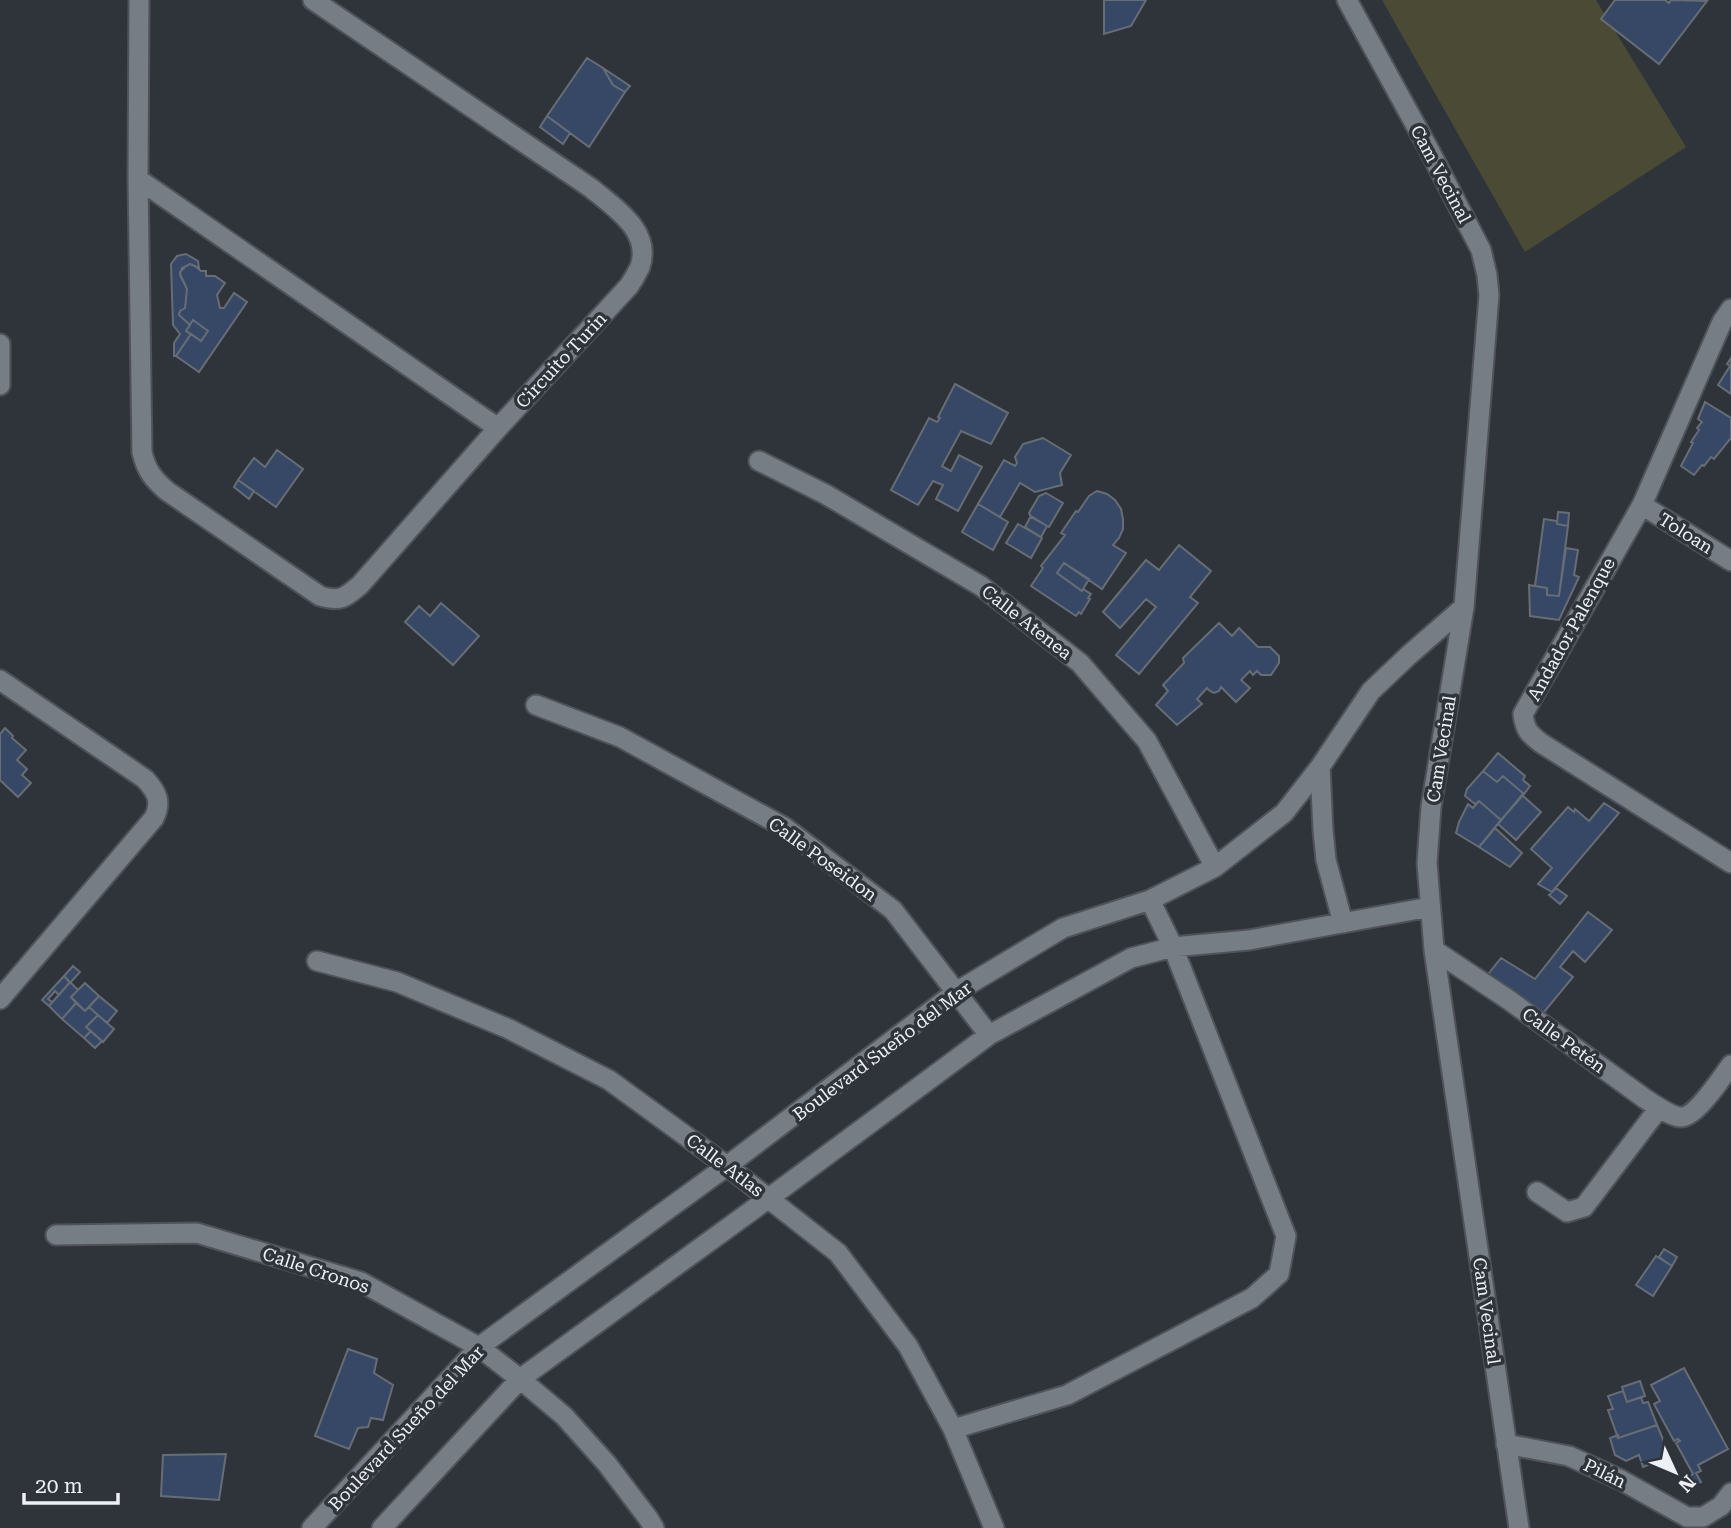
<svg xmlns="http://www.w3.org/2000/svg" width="1731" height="1528" font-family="'Roboto Serif',serif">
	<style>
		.green { fill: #4b4b35 }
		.building { fill: #364866; stroke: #676d75; stroke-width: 2 }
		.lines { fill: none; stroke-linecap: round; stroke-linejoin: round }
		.minor-casing { stroke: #4f5359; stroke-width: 23 }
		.minor { stroke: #777d85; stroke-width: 19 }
		.labels { text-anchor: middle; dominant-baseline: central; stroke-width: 7; stroke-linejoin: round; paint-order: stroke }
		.street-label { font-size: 18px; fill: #edf0f5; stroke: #2f343b }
	</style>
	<rect width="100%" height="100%" fill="#2f343b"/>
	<path class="green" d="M1382,0h214l90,147 -161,105z"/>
	<path class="building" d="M1104,0h42l-15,26 -27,8z
		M1615,0h50l4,3 2,-3 36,1 -48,63 -58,-45z
		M587,58l16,10 10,17 12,7 -36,55 -42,-31z
		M603,68l27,18 -5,6 -12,-7z
		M547,116l23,17 -7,11 -23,-17z
		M186,254l12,7 1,7 -9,-4 -4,2 -6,6v3l7,14 -2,19 -5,3 -1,4 11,10 -4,6 5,3 -15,22h-2v-13l6,-9 -7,-9 -2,-61 6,-8z
		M190,264l5,2 6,5h5v5h9l10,7 -8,12 3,13h4l10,-15 13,9 -48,70 -23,-16 15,-22 10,7 7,-10 -15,-11 -3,5 -11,-10 1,-4 5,-3 2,-19 -7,-15 2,-6z
		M193,320l15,11 -7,10 -15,-10z
		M1731,358v36l-13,-9 12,-19 -3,-2z
		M955,384l53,29 -17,31 -30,-13 -19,35 9,5 8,-16 23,12 -24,44 -22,-12 7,-14 -10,-4 -15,24 -27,-15 38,-72 8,4 3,-4 -2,-1z
		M1705,402l26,16v20l-17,21 -3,-2 -7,9 -2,-1 -8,10 -13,-9 12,-23 -2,-1 8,-12 -2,-2 5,-6 -4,-3z
		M1043,438l28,17 -11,18 2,12 -27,7 -15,-9 -20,34 -22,-13 26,-44 11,6 2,-3 -2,-6 8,-13z
		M277,450l26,19 -27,38 -38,-27 16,-22 11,9z
		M238,480l16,11 -5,8 -15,-12z
		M1097,491l10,3 8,6 6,9 2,10v10l-4,9 -6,7 13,8 -24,36 -38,-26 -7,10 25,18 1,-2 8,5 -3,4 2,1 -9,15 -2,-2 -3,4 -45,-30 12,-18 -2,-2 24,-31 -4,-2 15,-22 2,1 11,-16z
		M1046,493l17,10 -14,24 -18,-10 -2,-4 10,-17z
		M978,504l30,18 -15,28 -31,-18z
		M1558,512l11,1 -1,13 -11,-2z
		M1031,516l16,10 -6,11 -16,-10z
		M1544,519l13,2v3l11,2 -9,70 -12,-1v-7l-12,-2z
		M1018,524l24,14 -11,20 -25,-15z
		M1179,545l32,26 -21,26 8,6 -59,71 -23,-19 40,-48 -10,-8 -26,29 -17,-16 43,-52 13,10z
		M1566,548l12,2 -4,25 5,2 -20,43 -29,-4 -1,-31 18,3v7l12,1z
		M1064,563l25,16 -7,12 -25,-18z
		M441,603l38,33 -26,29 -48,-43 14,-16 11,10z
		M1219,623l13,13 7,-8 19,19h12l9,9v7l-8,12h-10l-4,-4 -4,4 -3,-4 -9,9 9,8 -14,14 -15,-15 -2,4 -5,2 -4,-2 -3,-3 -10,11 5,5 -25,21 -21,-20 12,-14 -5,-6 21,-22 -1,-5z
		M5,728l8,8 -1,2 14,12 -9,10 10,9 -5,6 9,8 -13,14 -18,-17v-46z
		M1498,753l27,23 -2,4 7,6 -6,8 -21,-18 -6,6 -14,-11z
		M1483,771l14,11 6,-6 21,18 -23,26 -22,-19 -4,3 -10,-8 2,-7z
		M1522,795l19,17 -25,28 -18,-16z
		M1479,801l22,19 -22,27 -23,-14 3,-11 9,-18 5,4z
		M1604,803l15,10 -67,79 -14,-8 14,-16 -21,-19 37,-42 6,5 1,-3 14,12z
		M1495,828l27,25 -12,14 -31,-20z
		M1556,888l11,8 -7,8 -11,-9z
		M1588,912l24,18 -27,32 -12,-11 -13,16 13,10 -33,40 -55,-39 16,-20 34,21z
		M73,966l7,6 -10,11 -6,-7z
		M64,976l6,6 -11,13 -4,-4 -7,8 4,3 -3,4 -7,-6z
		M70,982l8,8 -7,7 5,6 -14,16 -13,-13z
		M85,983l14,13 -14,15 -14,-14z
		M99,996l18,15 -10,12 -18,-16z
		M76,1003l9,8 4,-4 9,8 -12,12 5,4 -7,7 -22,-19z
		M98,1015l16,14 -11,13 -17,-15z
		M91,1031l11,10 -7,7 -11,-10z
		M1664,1249l13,8 -5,9 -13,-9z
		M1656,1256l16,10 -19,30 -17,-11z
		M348,1349l29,10 -3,14 19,12 -10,35 -12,-2 -3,9 -10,1 -9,21 -34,-13z
		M1684,1368l44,81 -30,16 3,6 -5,2 5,9 -16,8 -4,-9 12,-7 -17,-31 4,-2 -2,-2 -4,2 -20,-37 6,-3 -9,-16z
		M1640,1381l5,15 -18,6 -5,-15z
		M1623,1391l4,11 14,-5 2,6 5,-1 9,23 -39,13 -10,-28 5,-1 -5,-13z
		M1657,1425l13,31 -27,11 -4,-12 -13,6 -11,-6 -5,-17 8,-3v3z
		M226,1454l-7,46 -58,-4 2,-41z"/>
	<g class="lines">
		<defs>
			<path id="minor" d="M139,0l-1,179 4,273c4,18 11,27 25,39l153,105c20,6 25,2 40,-11l138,-157 131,-142c4,-6 8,-13 11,-19 12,-36 -25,-59 -49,-79l-278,-188
				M1347,0l80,146 54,104 6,25 2,20 -25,312 -33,200 -4,56 7,87 85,578
				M138,179l360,249
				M1731,309l-9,13 -80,183 -119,209c2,16 6,20 18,29l190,120
				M0,344v41
				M759,461l66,33 156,92 99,77 67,78 68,126
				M1642,505l89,56
				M0,680l145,99c12,13 17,23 9,39l-154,181
				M536,705l84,32 164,90 109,83 96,125
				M1320,767l3,63 3,30 17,63
				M1434,950l75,50 135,98c9,6 26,18 36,19 15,2 42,-40 51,-52
				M317,961l80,21 112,47 100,51 118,86 111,87 70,93 45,83 41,99
				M1537,1192l30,20 17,-5 75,-99
				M56,1235l141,-2 164,49 118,65 41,32 44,37 43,48 41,54 6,10
				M953,1429l114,-34 185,-97 27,-24 7,-38 -113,-289 -23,-47
				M1506,1444l63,12 52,24 66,37h16l18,-11 10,-13
				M312,1528l167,-181 248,-181 229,-174 107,-64 87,-28 65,-33 69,-54 36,-46 51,-76 38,-36 55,-48
				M382,1528l138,-149 249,-181 220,-163 142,-77 42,-11 76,-7 181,-33"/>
		</defs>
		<use href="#minor" class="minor-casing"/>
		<use href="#minor" class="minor"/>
	</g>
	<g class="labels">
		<g class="street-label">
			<text transform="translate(1441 174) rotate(62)">Cam Vecinal</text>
			<text transform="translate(561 360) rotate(-47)">Circuito Turin</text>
			<text transform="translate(1686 533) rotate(32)">Toloan</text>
			<text transform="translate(1027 622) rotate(38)">Calle Atenea</text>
			<text transform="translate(1571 629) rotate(-61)">Andador Palenque</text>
			<text transform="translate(1441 749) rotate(-81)">Cam Vecinal</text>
			<text transform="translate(823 859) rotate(36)">Calle Poseidon</text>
			<text transform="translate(1564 1040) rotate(36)">Calle Petén</text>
			<text transform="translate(882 1051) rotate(-37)">Boulevard Sueño del Mar</text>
			<text transform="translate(725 1165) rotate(37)">Calle Atlas</text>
			<text transform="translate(316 1270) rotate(18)">Calle Cronos</text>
			<text transform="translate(1487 1311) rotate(82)">Cam Vecinal</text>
			<text transform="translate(406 1428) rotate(-47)">Boulevard Sueño del Mar</text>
			<text transform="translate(1605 1473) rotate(26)">Pilán</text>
		</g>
	</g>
	<g transform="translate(1675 1472) rotate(134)" stroke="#2f343b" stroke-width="5" paint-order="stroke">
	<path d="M0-5L12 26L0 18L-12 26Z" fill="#edf0f5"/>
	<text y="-10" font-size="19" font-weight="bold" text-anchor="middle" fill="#edf0f5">N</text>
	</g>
	<path d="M24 1493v10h94v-10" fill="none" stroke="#edf0f5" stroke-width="3.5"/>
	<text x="35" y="1493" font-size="21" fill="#edf0f5" stroke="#2f343b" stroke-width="5" paint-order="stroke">20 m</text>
</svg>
